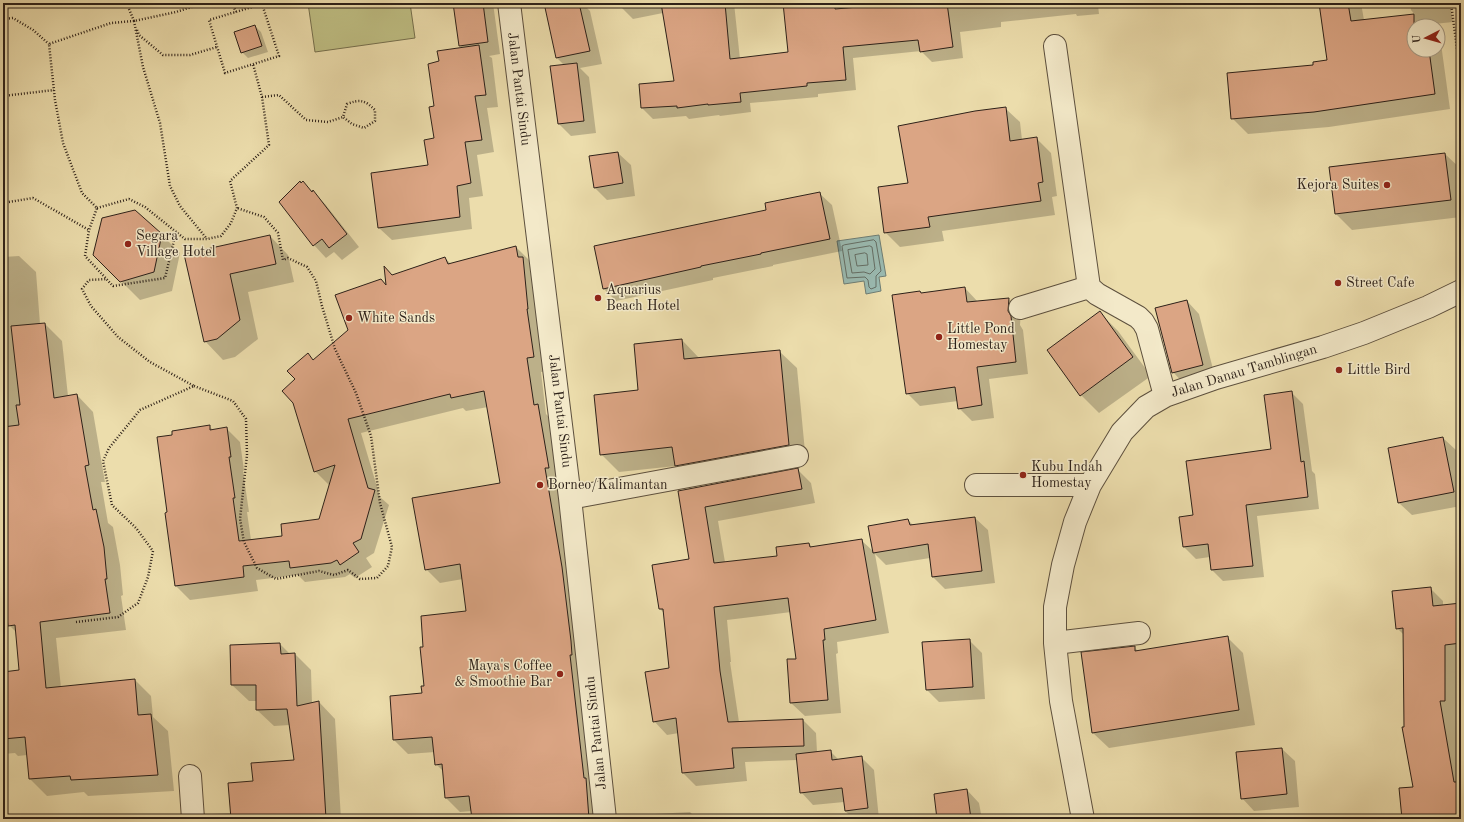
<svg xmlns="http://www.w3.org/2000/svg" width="1464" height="822" font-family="'Old Standard TT',serif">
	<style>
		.green { fill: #bfbf84; stroke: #76704e }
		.water { fill: #9abab1; stroke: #6e7d74 }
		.shadow { fill: #0003 }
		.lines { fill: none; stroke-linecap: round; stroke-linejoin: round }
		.shore { stroke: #646e65; stroke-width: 1 }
		.building { fill: #dba584; stroke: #2d2119 }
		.minor-casing { stroke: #5d503e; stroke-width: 24 }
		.path { stroke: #2d2119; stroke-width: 2.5; stroke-dasharray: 1 2; stroke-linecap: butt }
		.minor { stroke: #f3e9c9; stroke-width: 22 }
		.poi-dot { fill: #8f2418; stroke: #f3e9c9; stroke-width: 1.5 }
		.labels { text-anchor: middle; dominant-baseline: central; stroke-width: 3; stroke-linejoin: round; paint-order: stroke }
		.street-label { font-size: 14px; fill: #2d2119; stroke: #f3e9c9 }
		.poi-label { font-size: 14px; fill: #2d2119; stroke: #f3e9c9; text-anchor: start }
	</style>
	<rect width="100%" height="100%" fill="#ecddac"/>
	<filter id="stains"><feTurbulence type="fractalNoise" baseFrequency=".005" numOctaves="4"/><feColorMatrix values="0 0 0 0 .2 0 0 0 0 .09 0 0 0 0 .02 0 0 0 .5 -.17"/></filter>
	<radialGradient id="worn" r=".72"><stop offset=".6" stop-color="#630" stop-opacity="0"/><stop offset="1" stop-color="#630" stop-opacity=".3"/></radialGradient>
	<path class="green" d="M308,3h102l5,35 -100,14z"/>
	<path class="water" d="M879,235l7,41 -7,1 2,14 -15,3 -2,-13 -20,3 -7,-43z"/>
	<path class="shadow" d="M454,3h39l7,51 -11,2 3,2 6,49 -11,1 7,44 -17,3 6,41 -14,2 3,31 -80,11 -13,-12 50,-63 6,-27v-31l5,-45 22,-14 -2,-2z
		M556,3h26l8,8 12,53 -22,4 9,9 7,56 -25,3 -12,-12 6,-58 -8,-8 -11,-53z
		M621,3h113l6,56 49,-6 126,-50h202l-19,2 1,9 -22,2 -1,-2 -75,8v5l-41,5 3,26 -31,4 -11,-11 -68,7 3,32 -38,4v3l-68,6 1,9 -31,4 -1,-1 -30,4 -3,-3 -33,3 -11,-11 -2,-23 35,-3 -12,-69 -30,6 -11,-11z
		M1320,3h41l3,17 51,-5 -4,-5 -1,-7h40l3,19 -19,2 2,2h-22v24h24v-22l1,1 11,80 -121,18 -81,7 -16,-16 83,-52 13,-5z
		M255,26l6,6 7,20 -20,6 -6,-6z
		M1005,108l15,14 2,18 14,-2 15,15 6,43 -5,1 3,18 -113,16 2,10 -44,6 -15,-15 24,-49z
		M618,153l13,12 4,31 -28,4 -12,-12z
		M1445,154l16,15v48l-109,13 -16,-16z
		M303,183l22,21 34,43 -17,13 -8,-8 -8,6 -12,-13 -13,-61z
		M819,193l13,12 10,46 -69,14v1l-60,12v2l-97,21 -13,-13z
		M161,234l19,19 -8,38 -32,9 -46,-46z
		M270,236l18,19 6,27 -46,10 10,47 -23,18 -12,3 -18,-19 -20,-86z
		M516,247l14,14 18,110 -7,1 5,42 5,5 51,400h-129l-1,-8 -12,1 -14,-14 -3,-27 -7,-7 -1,-12 -27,2 -14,-14 29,-46 2,-8 -1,-38 43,-36 -4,-33 -23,4 -14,-14 75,-85 -13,-77 -22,4 -3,-3 -102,25 19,64 9,8 -15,48 -8,5 6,9 -17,11 -5,-4 -5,3 -40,5 -7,-7 -42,5 2,11 -68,9 -14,-14 33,-160 4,4 13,-2 14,14 4,28 -1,1 6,41h-2l4,28 33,-3 36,-17 10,-34 -15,-15 -1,-110 35,-31 32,-50 6,6 5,-10 53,-18 6,6z
		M19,256l17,16 4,52h5l17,17 6,55 9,-1 16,17 12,70h-4l7,41 5,4 7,38 3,30 -2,1 5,34 -70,8 5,50 74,-8 16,16 2,21 15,14 6,60 -86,5 -4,-4 -37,4 -17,-17 -3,-24 -9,1 -3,-3 -12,1v-81l17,-2 -3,-38 -8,-8 -6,-41v-327z
		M965,288l13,14 30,-3 13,12 -1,14 3,5 5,44 -39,5 5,39 -22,3 -13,-13 -1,-7 -38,5 -13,-13 15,-99z
		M1187,301l12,13 16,63 -30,8 -12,-13z
		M1100,313l18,18 33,45 -52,37 -18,-18z
		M682,340l18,19 79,-8 18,17 9,94 -113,21 -17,-17 -57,6 -18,-18 39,-63z
		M1291,392l12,12 9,67 3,3 4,35 -62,7 7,61 -41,4 -12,-12 -1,-12 -14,2 -12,-12 11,-31 77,-66z
		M1443,438l13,12 5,29v27l-49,9 -13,-12z
		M798,470l13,13 4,20 -97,18 7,41 53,-5 31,-13 4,4 48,-8 13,12 34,-32 6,6 61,-8 13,12 7,53 -50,6 -12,-12 -3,-19 -44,7 -11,-11 14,79 -52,9 1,11 -2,1 5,59 -36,3 -14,-13 6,-43 -6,-48 -64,8 4,42h-1l9,60 64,-2 13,13 1,19 13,-1 9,9 22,-3 13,13 5,49h-25l-9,-8 -1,-9 -31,3 -12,-13 -4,-32 -52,2 2,19 -51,5 -13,-13 -4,-40 -12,2 -13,-14 16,-52 -5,-55 -5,-5 30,-49 -10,-69z
		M1430,588l13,13v5l18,-2v52l-4,1 1,54h3v108h-58l11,-31 -9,-60 -1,-93 -7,-7z
		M1227,637l16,16 12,72 -146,23 -16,-15 41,-86 4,4z
		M969,640l13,13 3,46 -46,3 -13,-13z
		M280,644l10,10h5l16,16 1,34 7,-2 16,17 6,100h-129l-1,-5 20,-1 23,-31 41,-21 -5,-36 -16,1 -17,-16v-9h-8l-17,-16z
		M1282,749l13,12 4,46 -45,4 -12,-13z
		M967,790l12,13 3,16h-44z
		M690,812l7,7h-60v-4z"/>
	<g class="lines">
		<path class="shore" d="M874,240l2,2 5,29 -5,5v11l-5,2 -2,-2 -1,-7 -3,-3 -18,1 -5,-32 2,-1z
			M870,246l2,1 3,22 -5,5 -6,-2 -12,1 -4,-23z
			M865,253l2,1 1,11 -11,1 -2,-11z"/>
	</g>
	<path class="building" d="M453,3h30l5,39 -29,4z
		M544,3h35l11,48 -34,7z
		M661,3h64l5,56 58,-7 -5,-49h52v6l71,-6h41l6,44 -33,5 -2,-12 -75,7 3,33 -39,3v3l-67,7 1,9 -33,3v-1l-31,4v-2l-36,2 -2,-24 35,-3z
		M1319,3h29l3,18 63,-7v36h15l6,44 -121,18 -83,7 -4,-46 86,-8v-3l14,-2z
		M255,25l7,21 -21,7 -7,-21z
		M479,45l7,50 -11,1 7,44 -17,2 6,41 -14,3 3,31 -82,11 -7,-55 57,-8 -4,-25 10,-2 -5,-31 5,-1 -6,-42 11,-3 -2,-10z
		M577,63l7,58 -26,3 -8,-58z
		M1006,107l4,34 27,-4 6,45 -5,1 3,18 -113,16 2,10 -46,6 -6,-46 30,-4 -10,-57 77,-15z
		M618,152l5,31 -29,5 -5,-32z
		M1445,153l6,47 -116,14 -6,-47z
		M300,181l1,2 2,-2 9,11 1,-2 34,44 -18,14 -7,-9 -9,7 -34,-44z
		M820,192l10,47 -69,14v1l-60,12v1l-98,22 -9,-43 172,-36 -1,-7z
		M135,210l27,24 -8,38 -34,10 -27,-27 9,-37z
		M270,235l6,29 -46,10 10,46 -23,19 -13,3 -20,-88z
		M516,246l2,11h5l5,52h-1l7,48 -7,1 7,47 4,-1 11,64h-4l17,99 9,74 1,14h-2l14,123h2l3,41h-117l-3,-23 -24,2 -3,-34 -7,1 -3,-28 -39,3 -3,-44 32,-3 -1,-7h3l-4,-39h3l-2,-31 45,-5 -6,-47 -35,6 -13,-72 88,-15 -16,-92 -33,7 -1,-4 -102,25 20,69 7,2 -14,49 -8,4 6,9 -19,13 -3,-5 -6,3 -41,5 -1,-7 -46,5 1,11 -69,9 -10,-73 2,-1 -10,-75 15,-2v-4l38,-6v5l17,-3 4,30h-2l6,41h-2l6,43 43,-5 -1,-12 38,-5 16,-54 -21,7 -21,-69 -11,-12 13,-12 -8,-8 21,-18 5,7 35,-30 -13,-35 46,-16 5,6 -2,-19 8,9 53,-18 3,7z
		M965,287l2,15 42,-4 -1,13 3,5 5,46 -39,5 5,38 -24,4 -3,-22 -49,7 -14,-99 28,-4 1,2z
		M1187,300l16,65 -31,8 -17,-65z
		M1100,311l33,46 -53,39 -33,-46z
		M45,323l9,75 23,-4 12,71 -4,1 8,44 3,-1 8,38 3,32h-2l5,34 -70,9 6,66 89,-9 3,36 13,-1 7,61 -87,5 -1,-4 -41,3 -4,-42 -22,2v-67l16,-2 -4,-45 -7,1 -5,-39v-160l16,-2 -3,-20h4l-9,-79z
		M682,339l2,20 96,-9 9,95 -114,21 -3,-19 -72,8 -6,-60 44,-5 -4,-46z
		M1292,391l9,71 3,-1 4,36 -62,8 7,61 -42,4 -3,-26 -25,3 -4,-30 14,-2 -7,-54 85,-12 -7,-54z
		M1443,437l11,55 -56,11 -10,-55z
		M798,468l4,21 -97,18 9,56 63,-7 -1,-9 33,-4 1,4 52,-8 14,81 -52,9 1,11h-2l5,60 -38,3 -3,-44h9l-8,-61 -74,9 6,64 8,51 75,-3 1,27 -72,2 2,20 -52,5 -6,-55 -23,4 -8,-50 24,-4 -6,-59h-4l-7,-44 37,-6 -11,-68z
		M975,517l7,54 -50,6 -4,-33 -55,9 -5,-27 40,-7 2,6z
		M1431,587l2,19 28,-3v40l-16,2v56h-5l14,81h3l4,37h-59l-3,-31 14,-1 -11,-60h2l-1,-99 -7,1 -4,-38z
		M1228,636l11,74 -147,23 -11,-81 54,-6v5z
		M970,639l3,48 -47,3 -4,-48z
		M280,643l1,11 14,-1 2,53 22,-5 7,118h-95l-3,-36 25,-2 -2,-18 43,-3 -7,-51 -31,1v-25h-25l-1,-40z
		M1282,748l5,46 -46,5 -5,-47z
		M831,750l1,10 30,-4 6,52 -23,3 -3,-23 -42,5 -4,-39z
		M967,789l4,30h-34l-3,-25z"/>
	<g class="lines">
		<defs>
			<path id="minor" d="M509,3l61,495 35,321
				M1055,46l34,241 8,7 41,23 5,5 4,7 18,67
				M1020,308l69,-21
				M976,485h114
				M570,498l227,-42
				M1055,643l84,-10
				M190,776l3,43
				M1083,819l-22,-118 -6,-58v-36l8,-42 12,-43 15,-37 32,-53 24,-25 19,-11 51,-18 107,-31 41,-14 64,-26 33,-16"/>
		</defs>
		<use href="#minor" class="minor-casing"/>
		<path class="path" d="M129,3v6l5,12
			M232,3l4,9
			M1451,3l10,76
			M262,4l17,52 -54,17 -16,-53z
			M3,19l10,-1 20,12 16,14
			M134,21l9,46 17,56 10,63 10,20 27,33
			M137,30l2,5 24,20h27l27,-8
			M3,96l51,-6
			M262,97l17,-2 27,25 22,2 15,-5 4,-13c13,-5 18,-4 28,6v11l-11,7 -12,-4 -9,-7
			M3,203l30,-5 56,32
			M97,208l32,-9 16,8 40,32h22l14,-3 10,-13 6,-15 -7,-27 39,-36 -7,-48 -9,-33
			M176,232l-11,46 -52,8 -28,-30 4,-26 8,-22 -15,-15 -19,-50 -8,-43 -6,-56 62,-21 23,-2 42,-9 28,-9
			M194,386l39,15 13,18 1,36 -7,64 4,23 13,26 19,11 43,-8 15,4 14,-5 12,9 17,-1 11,-12 4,-19 -12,-44 -9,-67 -15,-43 -21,-44 -13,-43 -6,-25 -9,-14 -19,-9 -5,2 -5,-27 -14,-16 -27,-9
			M76,622l42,-5 20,-14 10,-26 5,-26 -17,-23 -24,-23 -9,-44 6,-13 31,-38 54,-24 -44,-24 -32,-25 -27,-31 -9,-17 7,-9 18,-1"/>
		<use href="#minor" class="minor"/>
	</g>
	<g class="poi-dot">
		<circle cx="1387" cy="185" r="4"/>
		<circle cx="128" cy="244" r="4"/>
		<circle cx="1338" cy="283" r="4"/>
		<circle cx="598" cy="298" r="4"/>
		<circle cx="349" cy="318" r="4"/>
		<circle cx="939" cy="337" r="4"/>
		<circle cx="1339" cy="370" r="4"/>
		<circle cx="1023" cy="475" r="4"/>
		<circle cx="540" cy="485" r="4"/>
		<circle cx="560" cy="674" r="4"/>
	</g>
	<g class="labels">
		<g class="street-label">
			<text transform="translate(519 89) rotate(83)">Jalan Pantai Sindu</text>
			<text transform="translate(1244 371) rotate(-17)">Jalan Danau Tamblingan</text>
			<text transform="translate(560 411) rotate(83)">Jalan Pantai Sindu</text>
			<text transform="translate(596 733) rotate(-96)">Jalan Pantai Sindu</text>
		</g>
		<g class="poi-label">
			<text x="1379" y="185" text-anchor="end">Kejora Suites</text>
			<text x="136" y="236">Segara<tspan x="136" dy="16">Village Hotel</tspan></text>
			<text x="1346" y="283">Street Cafe</text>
			<text x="606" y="290">Aquarius<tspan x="606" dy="16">Beach Hotel</tspan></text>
			<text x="357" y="318">White Sands</text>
			<text x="947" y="329">Little Pond<tspan x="947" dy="16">Homestay</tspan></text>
			<text x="1347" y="370">Little Bird</text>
			<text x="1031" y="467">Kubu Indah<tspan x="1031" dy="16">Homestay</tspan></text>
			<text x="548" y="485">Borneo/Kalimantan</text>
			<text x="552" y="666" text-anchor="end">Maya's Coffee<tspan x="552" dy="16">&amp; Smoothie Bar</tspan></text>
		</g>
	</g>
	<rect width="1464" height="822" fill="none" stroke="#ecddac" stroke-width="16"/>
	<rect x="4" y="4" width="1456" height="814" fill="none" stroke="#2d2119" stroke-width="2"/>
	<rect x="8" y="8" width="1448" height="806" fill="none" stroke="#2d2119"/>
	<g transform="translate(1426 38) rotate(264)"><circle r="19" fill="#f3e9c9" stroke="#a49983"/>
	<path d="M0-3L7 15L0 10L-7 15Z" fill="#8f2418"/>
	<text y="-6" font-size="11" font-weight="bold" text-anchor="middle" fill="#2d2119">U</text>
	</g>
	<rect width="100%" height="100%" filter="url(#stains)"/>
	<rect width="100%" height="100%" fill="url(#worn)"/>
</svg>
